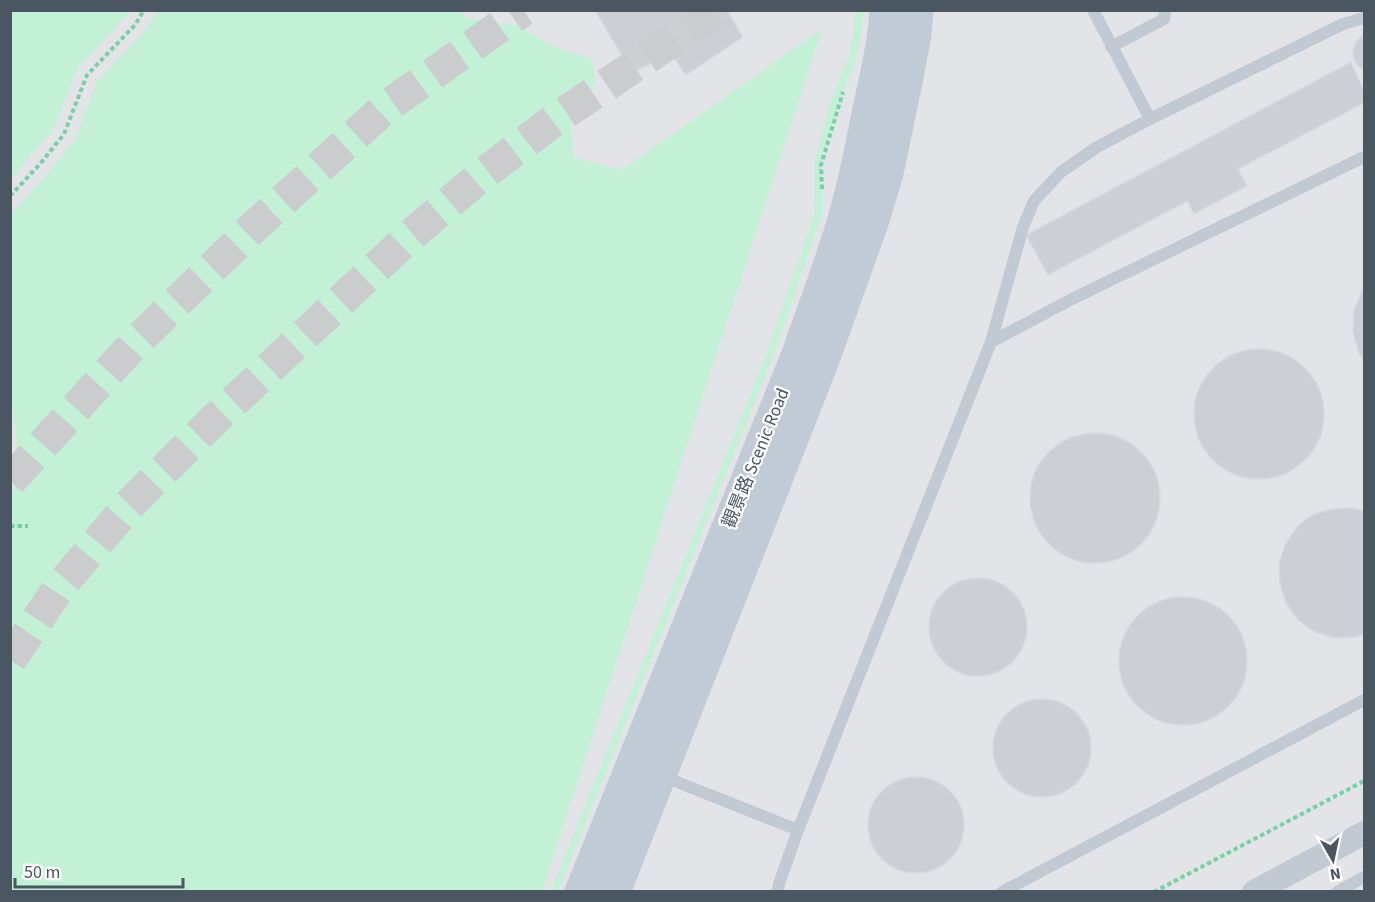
<svg xmlns="http://www.w3.org/2000/svg" width="1375" height="902" font-family="'Source Sans 3','Noto Sans TC',sans-serif">
	<style>
		.airport { fill: #e2e4e7 }
		.green { fill: #c3f1d5 }
		.building { fill: #cdcfd5; stroke: #d7d9de; stroke-width: 1.5 }
		.lines { fill: none; stroke-linecap: round; stroke-linejoin: round }
		.highway-tunnel { stroke: #caccce; stroke-width: 33; stroke-dasharray: 33 16; stroke-linecap: butt }
		.path { stroke: #7ad0a6; stroke-width: 4; stroke-dasharray: 4.5 3; stroke-linecap: butt }
		.lane { stroke: #c1cad2; stroke-width: 12 }
		.street { stroke: #c1cad2; stroke-width: 24 }
		.secondary { stroke: #c1cbd6; stroke-width: 33 }
		.labels { text-anchor: middle; dominant-baseline: central; stroke-width: 4.5; stroke-linejoin: round; paint-order: stroke }
		.street-label { font-size: 18px; fill: #4a5661; stroke: #fff }
	</style>
	<rect width="100%" height="100%" fill="#f5f3f3"/>
	<path class="airport" d="M11,11h1353v880h-1353z"/>
	<path class="green" d="M11,10l119,1 -5,6 -48,52 -23,59 -43,51z
		M462,11l2,6 54,9 40,23 33,9 4,25 -24,43 2,31 49,13 200,-141 -280,862h-531l-1,-394 5,-13 1,-46 -6,-58 1,-166 38,-42 26,-32 22,-59 47,-49 14,-21z
		M856,11h8l-7,45 -18,46 -18,63 2,46 -49,142 -216,538h-7l217,-541 47,-138 -1,-49 18,-65 18,-44z"/>
	<path class="building" d="M595,10h132l16,27 -57,38 -15,-22 -39,20z
		M1363,35h1v35l-7,-5 -4,-8v-8l4,-8z
		M1351,62l13,29v12l-126,66 9,17 -53,28 -7,-13 -139,74 -22,-40z
		M1364,288v73l-5,-8 -6,-20 1,-22 8,-20z
		M1194 414a65 65 0 1 1 130 0a65 65 0 1 1-130 0Z
		M1030 498a65 65 0 1 1 130 0a65 65 0 1 1-130 0Z
		M1352,508l12,3v123l-8,3 -21,1 -20,-6 -17,-12 -12,-17 -6,-19 -1,-20 6,-19 11,-17 16,-13 20,-6z
		M929 627a49 49 0 1 1 98 0a49 49 0 1 1-98 0Z
		M1119 661a64 64 0 1 1 128 0a64 64 0 1 1-128 0Z
		M993 748a49 49 0 1 1 98 0a49 49 0 1 1-98 0Z
		M868 825a48 48 0 1 1 96 0a48 48 0 1 1-96 0Z"/>
	<g class="lines">
		<path class="highway-tunnel" d="M10,481l122,-135 124,-121 130,-118 137,-97
			M10,660l48,-71 71,-84 83,-83 198,-186 72,-61 75,-57 161,-108"/>
		<path class="path" d="M822,189l-1,-24 22,-73
			M10,196l30,-32 24,-30 23,-59 48,-50 9,-15
			M10,526h18
			M1154,892l210,-111"/>
		<path class="lane" d="M1093,10l57,109
			M1111,47l53,-28 1,-9
			M991,342l81,-43 292,-142
			M662,776l136,54
			M778,892l1,-8 19,-54 193,-488 32,-115 11,-26 27,-29 36,-25 53,-28 193,-95 21,-6
			M1002,892l362,-192
			M1337,892l27,-15"/>
		<path class="street" d="M1254,892l110,-59"/>
		<path class="secondary" d="M581,892l217,-538c16,-47 35,-94 48,-142 10,-34 16,-68 23,-103 7,-32 15,-65 17,-99
			M614,892l209,-532 50,-140 14,-47 20,-96 8,-42 2,-25"/>
	</g>
	<g class="labels">
		<g class="street-label">
			<text transform="translate(756 458) rotate(-68)">觀景路 Scenic Road</text>
		</g>
	</g>
	<rect width="1375" height="902" fill="none" stroke="#4a5661" stroke-width="24"/>
	<g transform="translate(1333 860) rotate(171)" stroke="#ffffff" stroke-width="4.5" paint-order="stroke">
	<path d="M0-4.5L10 22L0 15L-10 22Z" fill="#4a5661"/>
	<text y="-9" font-size="16" font-weight="bold" text-anchor="middle" fill="#4a5661">N</text>
	</g>
	<path d="M15 878v9h168v-9" fill="none" stroke="#4a5661" stroke-width="3"/>
	<text x="24" y="878" font-size="18" fill="#4a5661" stroke="#ffffff" stroke-width="4.5" paint-order="stroke">50 m</text>
</svg>
